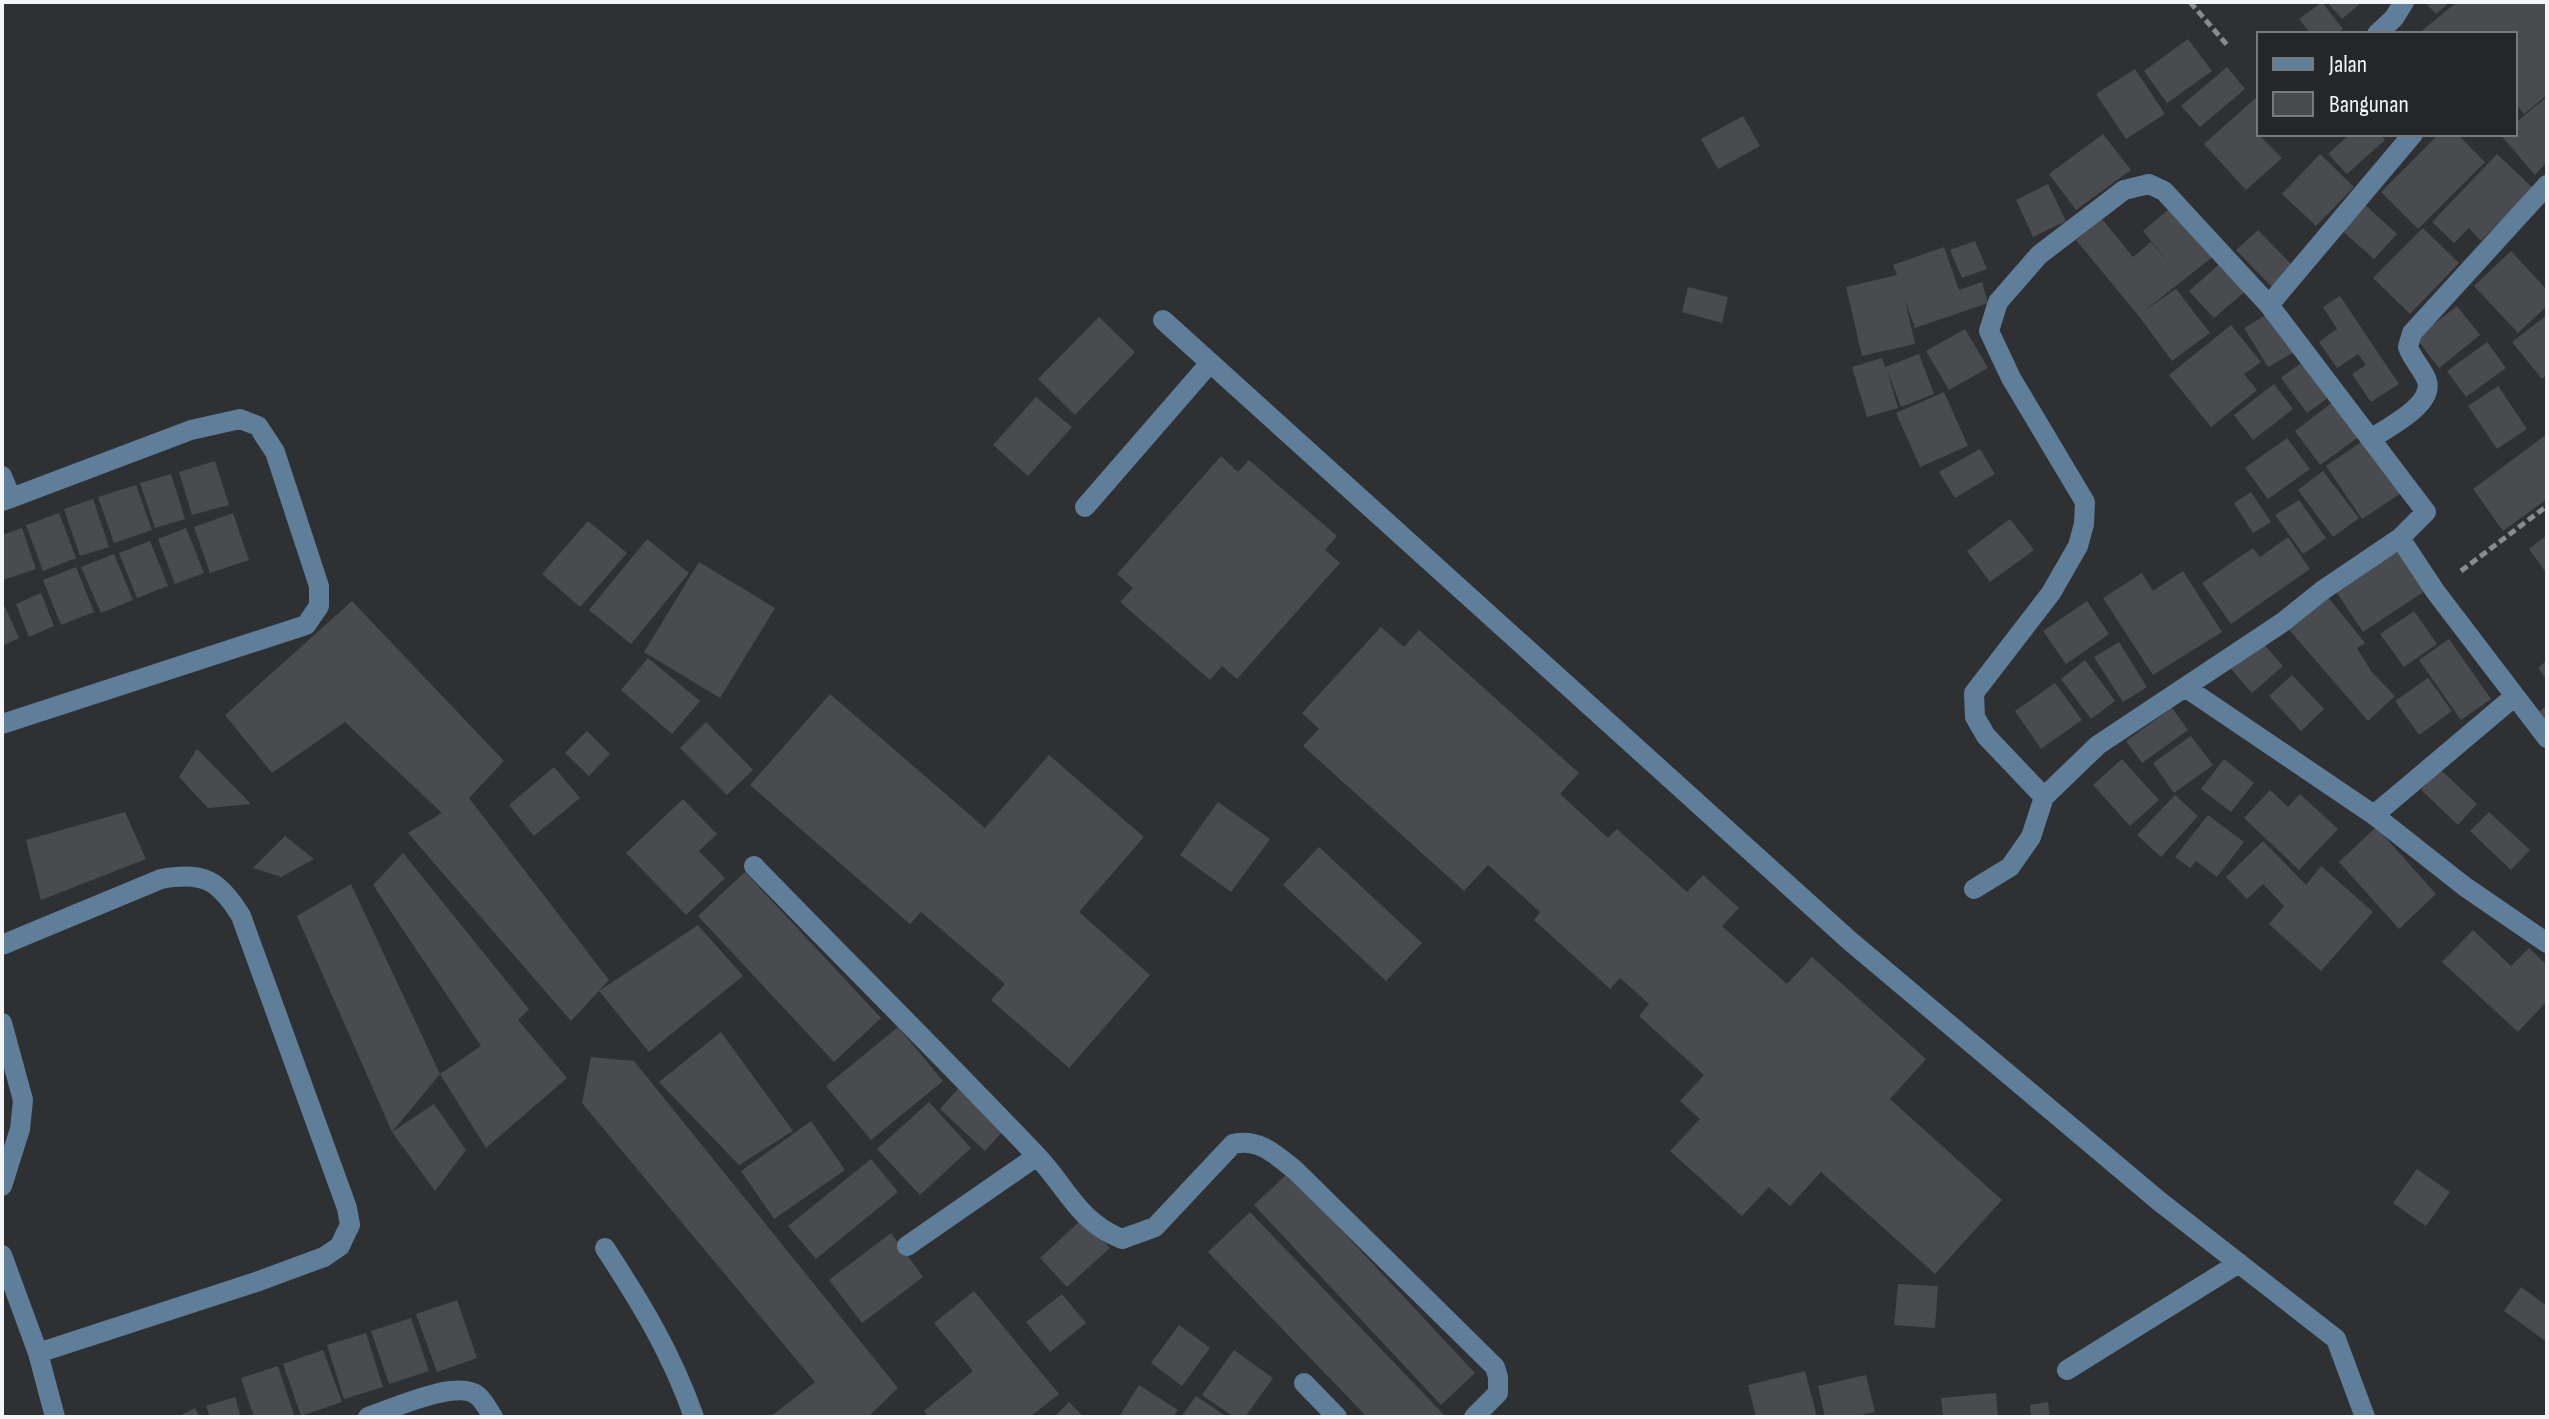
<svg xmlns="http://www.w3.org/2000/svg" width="2549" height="1419" font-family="'Sofia Sans Condensed',sans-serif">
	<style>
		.building { fill: #494b4e }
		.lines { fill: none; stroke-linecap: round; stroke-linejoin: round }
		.path { stroke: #888a8b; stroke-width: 5; stroke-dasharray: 8 4; stroke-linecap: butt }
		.minor { stroke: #5f7e9a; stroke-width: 20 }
	</style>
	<rect width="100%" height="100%" fill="#2e3032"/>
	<path class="building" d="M2322,2l21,27 -6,5h-26l-12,-15z
		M2327,2h35l-20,17z
		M2425,2h25l-14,12z
		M2457,2h90v93l-23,19 -9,-11v-69h-97z
		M2188,39l24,32 -45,32 -23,-32z
		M2227,67l18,22 -45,38 -19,-21z
		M2135,69l30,45 -39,25 -30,-45z
		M2259,95l-1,39 24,24 -36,32 -42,-46z
		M2547,97v65l-12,13 -35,-41h15v-11z
		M1743,116l17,30 -42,23 -17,-30z
		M2103,134l28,36 -55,40 -27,-36z
		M2350,134h30l5,6 -38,34 -19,-20z
		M2439,134h18l28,28 -67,67 -37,-37z
		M2320,154l34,33 -38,39 -34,-32z
		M2497,154l36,34 -52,53 -12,-13 -15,15 -22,-21z
		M2048,184l18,37 -33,16 -17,-37z
		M2362,202l35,32 -23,25 -35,-31z
		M2174,205l41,50 -71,56 32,-22 34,44 -38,28 -34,-46 -62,-75 26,-21 31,38 18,-15 24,29 -32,-40z
		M2423,228l36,35 -49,51 -37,-36z
		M2258,230l37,38 -21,21 -38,-39z
		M1975,241l12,28 -25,9 -12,-28z
		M1944,247l15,43 23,-8 6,21 -73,25 -10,-28 10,44 -53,12 -16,-69 51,-12 -4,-10z
		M2511,251l36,39v16l-29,27 -44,-47z
		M2223,261l25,28 -34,29 -25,-27z
		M1688,287l40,10 -6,26 -40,-11z
		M2340,296l59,88 -28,18 -19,-28 14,-9 -8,-11 -21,14 -18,-26 18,-13 -14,-22z
		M2457,306l23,29 -41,33 -23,-30z
		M2271,312l25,39 -28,16 -24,-39z
		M2547,315v60l-5,4 -30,-37z
		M1099,317l36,35 -60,63 -37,-36z
		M2231,325l30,37 -17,12 13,16 -46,37 -42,-52z
		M1965,329l23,39 -39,22 -23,-39z
		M2487,342l19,26 -40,29 -19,-26z
		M1919,354l15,40 -33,13 -14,-37 11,38 -31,9 -15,-50 30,-9 3,9z
		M2306,359l27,35 -26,19 -26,-35z
		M2274,384l19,25 -40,31 -19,-25z
		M2498,386l29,43 -30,20 -29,-43z
		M1944,392l24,54 -48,21 -24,-54z
		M1036,397l36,30 -44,49 -35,-31z
		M2338,398l26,35 -44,32 -25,-34z
		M2547,434v65l-44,32 -30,-42z
		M2287,438l23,31 -42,30 -23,-31z
		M2364,440l37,53 -39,26 -36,-53z
		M1980,449l15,25 -40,24 -16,-26z
		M1221,456l17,16 11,-12 88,76 -12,14 15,13 -103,116 -15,-13 -12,14 -90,-78 13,-14 -16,-14z
		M215,461l14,44 -37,10 -13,-43z
		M2323,471l36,47 -26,19 -35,-47z
		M171,474l14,45 -30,9 -15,-45z
		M136,485l16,45 -38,13 -16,-46z
		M2251,492l20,30 -18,11 -19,-30z
		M93,499l16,48 -29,9 -16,-47z
		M2299,500l27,38 -23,16 -28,-39z
		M59,513l17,45 -33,13 -17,-46z
		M233,513l16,47 -39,13 -16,-46z
		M2010,519l24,31 -44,32 -23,-31z
		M588,521l39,32 -47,54 -38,-33z
		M22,528l14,41 -33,11 -1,-45z
		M186,528l18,45 -29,11 -17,-45z
		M2547,535v39l-18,-25z
		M2288,537l22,32 -79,55 -29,-41 51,-35 7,9z
		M647,539l42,34 -58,71 -42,-34z
		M150,541l18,45 -31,12 -18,-45z
		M2398,549l27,42 -62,41 -28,-42z
		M114,554l19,46 -32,13 -20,-46z
		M699,562l76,46 -55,90 -76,-46z
		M76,567l18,45 -33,13 -18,-45z
		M2183,571l39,61 -69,43 -50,-77 39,-25 11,18z
		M2324,592l41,51 -8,5 14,23 24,25 -27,25 -84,-97z
		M41,593l13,33 -25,11 -13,-33z
		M2,600l17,38 -17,8z
		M352,601l152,160 -35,37 140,182 -38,41 -163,-188 34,-20 -97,-91 -73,51 -47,-58z
		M2087,601l22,33 -43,30 -23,-33z
		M2414,611l23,33 -33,23 -24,-33z
		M1381,627l23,20 15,-17 160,143 -19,21 48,44 9,-9 70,63 16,-17 36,33 -17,18 65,58 25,-27 114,102 -36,40 112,101 -67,74 -114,-102 -31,34 -21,-19 -27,29 -72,-65 30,-32 -20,-18 24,-26 -65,-59 10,-12 -29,-26 -10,11 -76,-69 6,-8 -52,-47 -24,26 -161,-145 16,-17 -17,-16z
		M2449,639l42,60 -30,21 -42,-60z
		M2119,642l28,45 -24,15 -29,-45z
		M2262,642l21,24 -31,27 -21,-24z
		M648,658l52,43 -28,33 -51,-44z
		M2085,660l30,41 -24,18 -30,-40z
		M2547,660v20l-9,-12z
		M2292,675l32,34 -23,22 -32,-35z
		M2428,678l24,33 -33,24 -24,-34z
		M2055,683l27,37 -41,29 -26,-38z
		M830,694l155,134 64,-73 95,82 -65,75 71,63 -81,93 -78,-68 14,-16 -84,-72 -11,12 -160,-139z
		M2547,705v22l-11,-13z
		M2172,708l16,22 -46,33 -16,-22z
		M706,722l47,48 -26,25 -47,-47z
		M587,731l23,23 -21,22 -24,-23z
		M2191,736l22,29 -39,28 -21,-30z
		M197,749l54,55 -43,4 -29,-31z
		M2122,759l37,41 -29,26 -37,-41z
		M2224,759l30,24 -23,29 -30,-23z
		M554,767l26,31 -46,38 -25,-31z
		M2440,769l37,35 -19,21 -37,-35z
		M2270,790l18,17 12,-13 38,35 -39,41 -55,-52z
		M2175,795l23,21 -37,41 -24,-22z
		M683,799l34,35 -18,17 26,27 -39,37 -60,-62z
		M1218,802l52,37 -39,53 -51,-37z
		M125,812l21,47 -105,41 -15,-60z
		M2489,812l41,38 -19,20 -41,-39z
		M2208,815l36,27 -27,35 -21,-16 -6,7 -15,-11z
		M2376,827l60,67 -37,35 -60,-67z
		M285,836l29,23 -33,18 -28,-9z
		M2263,841l43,44 15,-19 52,46 -52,59 -52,-47 15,-18 -21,-22 -16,15 -21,-22z
		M1319,847l103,96 -36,38 -103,-96z
		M403,853l126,156 -11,11 49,58 -81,70 -46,-74 -48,58 42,-28 32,46 -31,41 -43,-59 -95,-216 54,-32 89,190 41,-28 -108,-161z
		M745,872l136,146 -47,44 -136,-146z
		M698,925l45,51 -94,76 -50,-61z
		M2473,930l38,36 18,-18 18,17v36l-29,31 -76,-70z
		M898,1027l45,54 -72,59 -45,-54z
		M721,1032l72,99 -54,34 -80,-83z
		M591,1057l43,4 264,327 -30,29h-98l45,-35 -233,-279z
		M958,1089l45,42 -18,20 -45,-42z
		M929,1102l42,46 -51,47 -43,-46z
		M811,1121l34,49 -71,49 -33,-48z
		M871,1159l27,33 -82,67 -28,-33z
		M2417,1169l33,23 -24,34 -33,-23z
		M1288,1173l187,200 -34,32 -187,-200z
		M1250,1212l196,205h-79l-159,-165z
		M1082,1219l28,29 -43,39 -27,-29z
		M891,1233l32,44 -61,46 -33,-43z
		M1898,1284l40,2 -3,42 -41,-3z
		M2521,1287l26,19v36l-43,-31z
		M974,1291l85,103 -29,23h-101l-5,-6 49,-40 -39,-48z
		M1062,1294l24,29 -36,29 -24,-30z
		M457,1300l20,58 -40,14 -21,-58z
		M411,1318l18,53 -40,13 -18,-53z
		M1179,1325l31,23 -28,38 -31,-23z
		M366,1333l17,54 -39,12 -17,-54z
		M323,1350l19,52 -41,14 -18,-52z
		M1234,1350l39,28 -28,39h-11l-32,-22z
		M278,1366l16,49 -40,2 -13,-39z
		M1805,1371l12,46h-61l-8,-32z
		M1866,1375l9,37 -23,5h-27l-7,-31z
		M1139,1385l39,25 -5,7h-54z
		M1996,1393l2,24h-55l-2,-19z
		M1196,1396l31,21h-46z
		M235,1397l6,20h-31l-4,-11z
		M1069,1402l15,15h-30z
		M2048,1402l2,15h-19l-1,-12z
		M195,1408l5,9h-23z"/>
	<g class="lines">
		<path class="path" d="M2190,2l38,44
			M2461,571l86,-65"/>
		<path class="minor" d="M2377,34l17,-16 10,-16
			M2269,305l144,-171
			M1163,320l687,621 309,260 177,138 29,78
			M2371,439c17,-12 63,-34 56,-58 -4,-12 -15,-22 -19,-34l4,-14 135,-148
			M2,476l9,22 -9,3
			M1085,507l125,-144
			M2400,538l35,53 112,147
			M2185,687l189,128 90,71 83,57
			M2,724l304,-99 13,-19v-20l-44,-134 -17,-26 -18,-7 -49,11 -180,68
			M2374,815l141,-119
			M754,866c93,96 189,191 282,289 31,32 41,66 86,84l33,-12 78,-83c27,-6 43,11 63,27l199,196 3,10v16l-24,24
			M1974,889l36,-22 21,-30 13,-40 54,-52 185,-123 40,-32 77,-52 26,-26 -157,-207 -105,-114 -15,-7 -25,6 -85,65 -41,47 -9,29 22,47 74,124 -1,22 -6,22 -27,47 -77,100 1,24 11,19 58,61
			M2,945l159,-66c42,-8 58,1 80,37l106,292 3,17 -5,10 -5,11 -16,11 -68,25 -218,71
			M2,1023l21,77 -3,29 -18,57
			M907,1246l130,-90
			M605,1248c37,57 66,104 89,169
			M2,1255l36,98 17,64
			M2067,1370l172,-107
			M1304,1383l33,34
			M368,1417c24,-8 90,-39 110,-21 6,5 11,15 15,21"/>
	</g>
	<rect width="2549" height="1419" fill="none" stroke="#f3f5f6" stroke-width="8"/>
	<rect x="2257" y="32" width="260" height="104" fill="#242628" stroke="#77797a" stroke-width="2"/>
	<rect x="2273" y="58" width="40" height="12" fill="#5f7e9a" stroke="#77797a" stroke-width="2"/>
	<text x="2329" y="72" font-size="24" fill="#f3f5f6">Jalan</text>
	<rect x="2273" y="92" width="40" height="24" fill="#494b4e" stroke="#77797a" stroke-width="2"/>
	<text x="2329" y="112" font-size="24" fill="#f3f5f6">Bangunan</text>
</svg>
